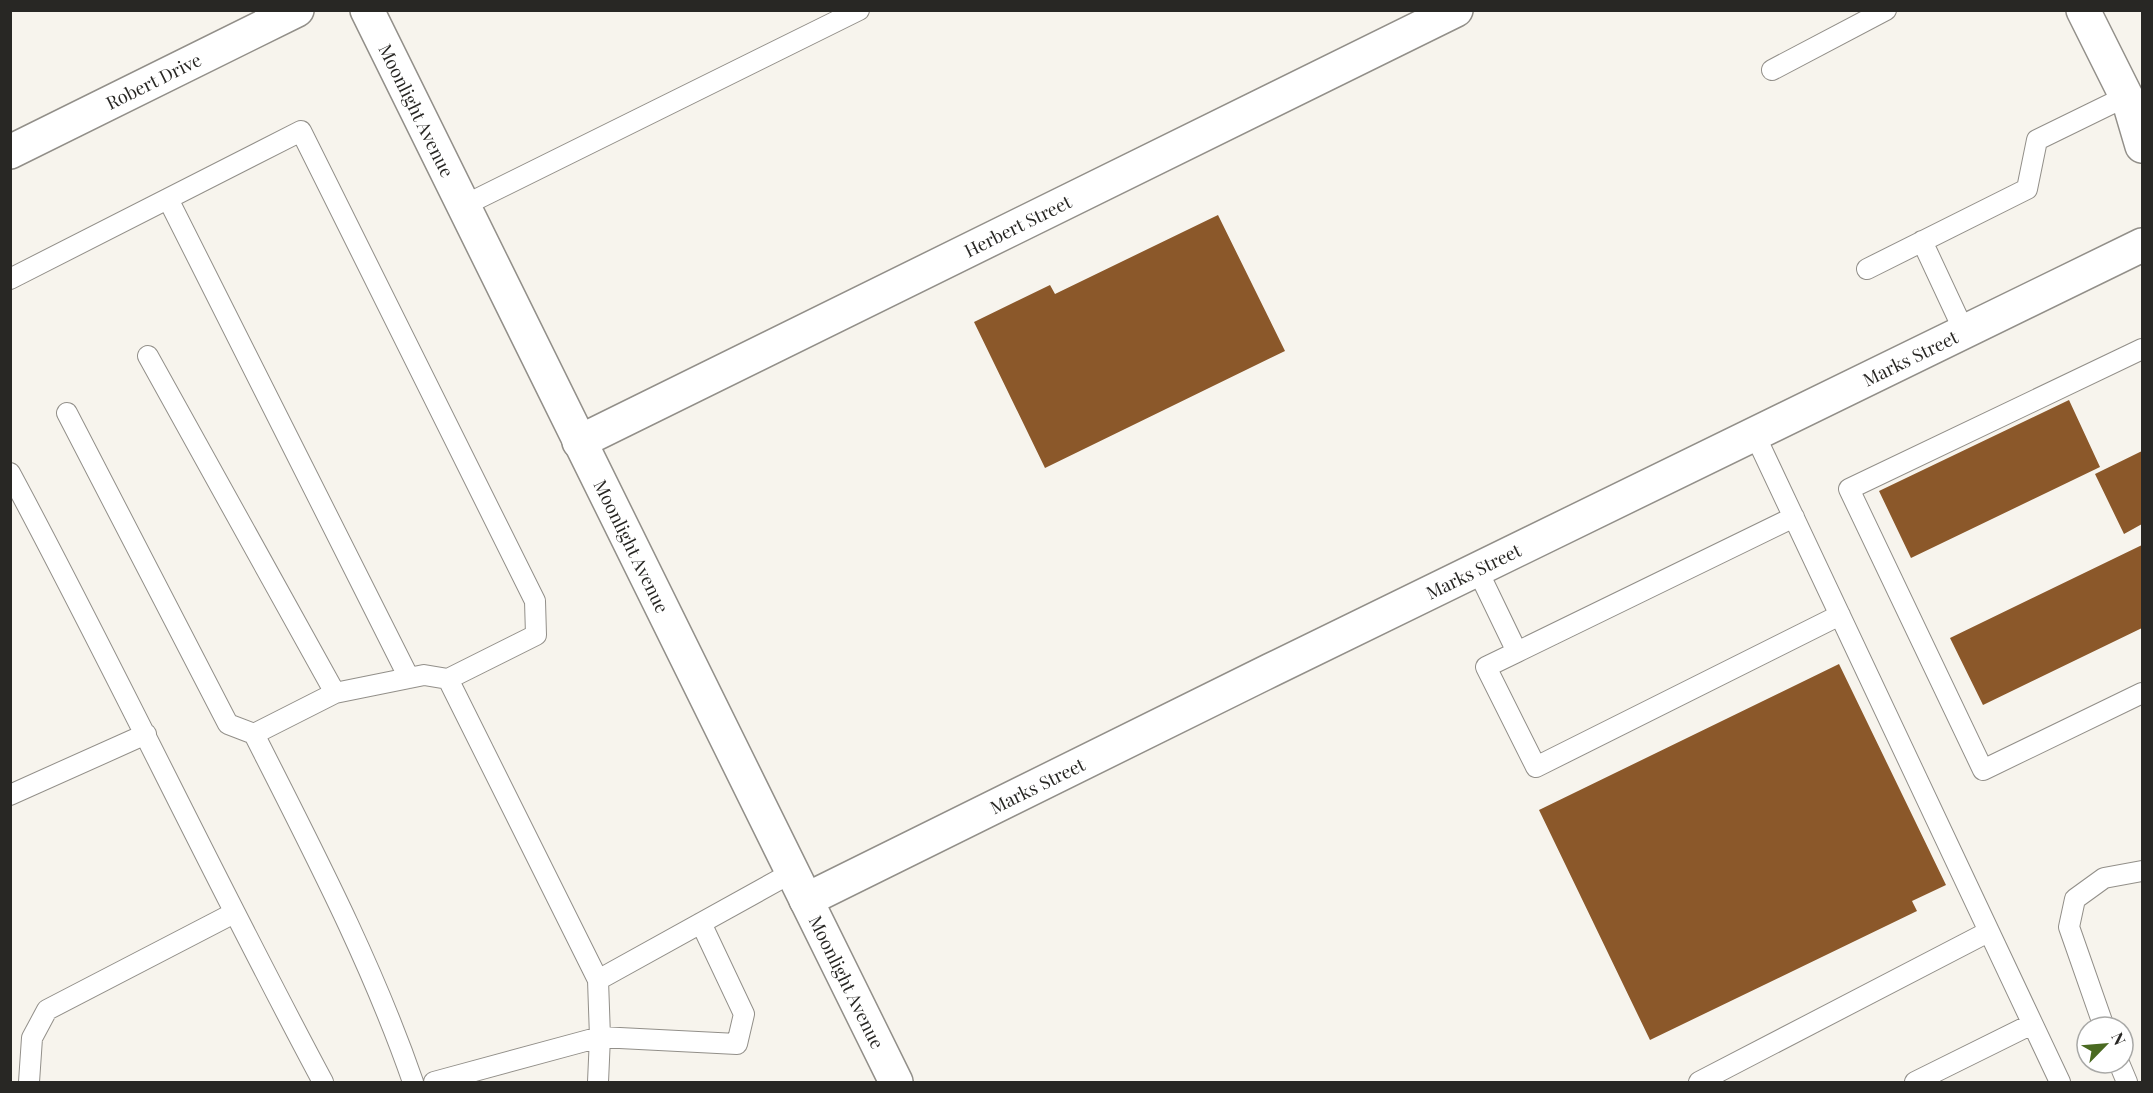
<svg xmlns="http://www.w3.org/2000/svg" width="2153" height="1093" font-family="'Playfair Display',serif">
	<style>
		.building { fill: #8b582a }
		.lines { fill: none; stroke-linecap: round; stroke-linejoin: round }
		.service-casing { stroke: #928f89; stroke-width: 22 }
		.minor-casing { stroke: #928f89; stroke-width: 36 }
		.service { stroke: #fff; stroke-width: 20 }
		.minor { stroke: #fff; stroke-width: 33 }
		.labels { text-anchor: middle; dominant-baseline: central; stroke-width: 6; stroke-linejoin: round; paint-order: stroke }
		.street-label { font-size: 18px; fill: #282724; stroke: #fff }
	</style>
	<rect width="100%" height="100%" fill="#f7f4ed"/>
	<path class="building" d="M1218,215l67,136 -240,117 -71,-146 76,-37 5,9z
		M2069,400l31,67 -189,91 -32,-67z
		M2142,451v73l-18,10 -29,-60z
		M2142,545v83l-159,77 -33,-67z
		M1839,664l107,221 -34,16 5,10 -267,129 -111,-230z"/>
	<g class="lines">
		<defs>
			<path id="service" d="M1772,70l114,-60
				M168,199l241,479
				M463,206l396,-196
				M1922,241l42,90
				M1867,269l160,-80 10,-49 90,-44
				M10,279l291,-148 234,470 1,34 -88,44 -24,-4 -89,18
				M2142,349l-293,140 134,281 159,-77
				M148,356l187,337 -81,41
				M67,413l161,311 26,10c58,115 117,227 159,348
				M1754,433l306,649
				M10,473c108,201 205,408 313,609
				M1477,569l40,83 277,-135
				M1517,652l-31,15 50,100 304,-152
				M448,679l150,301
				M10,795l136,-61
				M2104,1027l-35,-100 6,-28 29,-21 38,-7
				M2119,1063l8,19
				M29,1082l3,-44 15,-28 187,-97
				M434,1082l166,-45 137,7 7,-30 -43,-91
				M598,1082l2,-45 -2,-57 195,-108
				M1699,1082l289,-150
				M1915,1082l117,-58"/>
			<g id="minor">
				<path id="s1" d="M367,10l529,1072"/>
				<path d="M2083,10l46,92 13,44"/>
				<path id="s2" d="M10,152l287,-142"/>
				<path id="s3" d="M579,442l877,-432"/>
				<path id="s4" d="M806,900l465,-230 871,-425"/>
			</g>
		</defs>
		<use href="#service" class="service-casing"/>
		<use href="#minor" class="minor-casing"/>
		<use href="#service" class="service"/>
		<use href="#minor" class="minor"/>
	</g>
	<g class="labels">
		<g class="street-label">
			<text stroke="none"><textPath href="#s2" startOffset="160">Robert Drive</textPath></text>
			<text stroke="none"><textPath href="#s1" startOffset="112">Moonlight Avenue</textPath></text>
			<text stroke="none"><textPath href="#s3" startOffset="489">Herbert Street</textPath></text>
			<text stroke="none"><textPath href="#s4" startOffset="1230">Marks Street</textPath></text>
			<text stroke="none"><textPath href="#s1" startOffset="598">Moonlight Avenue</textPath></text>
			<text stroke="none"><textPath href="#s4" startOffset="744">Marks Street</textPath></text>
			<text stroke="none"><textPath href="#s4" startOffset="258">Marks Street</textPath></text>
			<text stroke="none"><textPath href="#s1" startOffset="1084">Moonlight Avenue</textPath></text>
		</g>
	</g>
	<rect width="2153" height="1093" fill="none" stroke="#282724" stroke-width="24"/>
	<g transform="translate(2105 1045) rotate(65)"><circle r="28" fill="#ffffff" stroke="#a9a9a7" stroke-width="1.5"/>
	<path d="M0-4.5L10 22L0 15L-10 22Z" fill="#4a6a21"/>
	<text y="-9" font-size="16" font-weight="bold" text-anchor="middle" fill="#282724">N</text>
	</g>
</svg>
